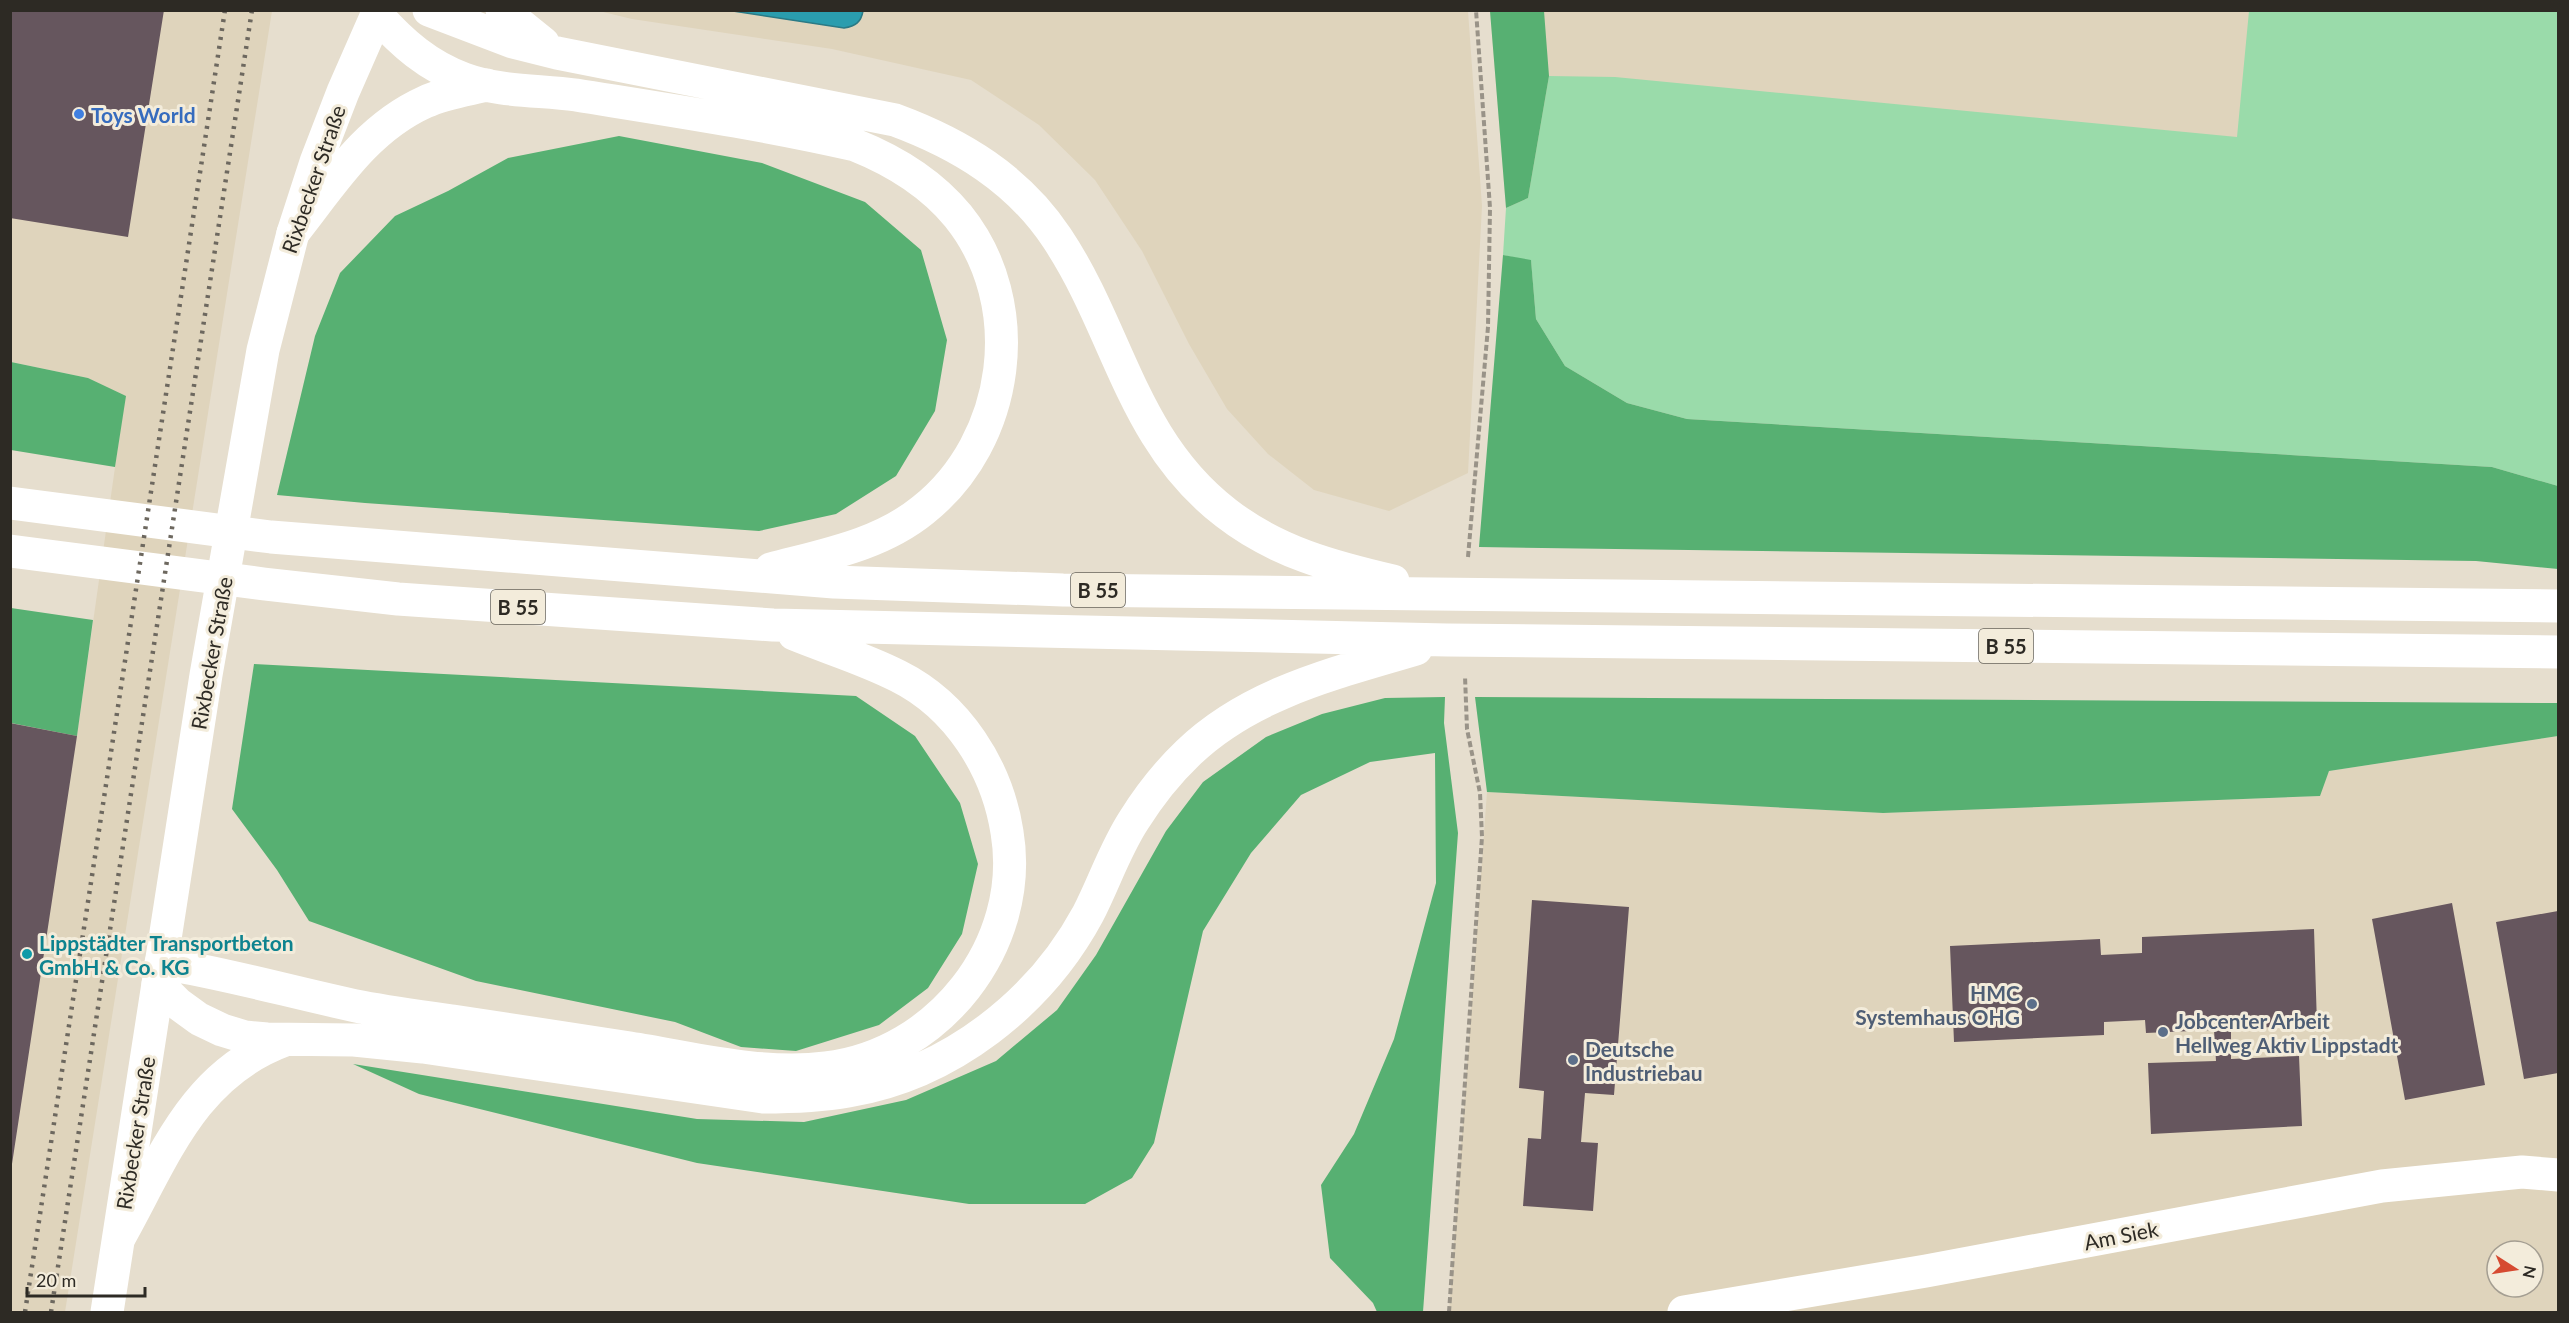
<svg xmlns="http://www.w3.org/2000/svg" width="2569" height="1323" font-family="Lato,sans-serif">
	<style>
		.built { fill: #dfd4bc; fill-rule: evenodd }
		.green { fill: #9adbaa }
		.forest { fill: #57b072 }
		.water { fill: #2a9dae; stroke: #2b7a85; stroke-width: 1.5 }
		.building { fill: #66565e }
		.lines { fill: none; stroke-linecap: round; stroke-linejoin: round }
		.path { stroke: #999388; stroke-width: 4; stroke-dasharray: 6 3; stroke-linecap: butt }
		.street { stroke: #fff; stroke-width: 33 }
		.secondary { stroke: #fff; stroke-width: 33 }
		.highway { stroke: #fff; stroke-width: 33 }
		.rail { stroke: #6d685f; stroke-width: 4.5; stroke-dasharray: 3 6; stroke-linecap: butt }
		.shop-dot { fill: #3f7fe0; stroke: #f3ecdb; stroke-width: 2 }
		.culture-dot { fill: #0f9aa8; stroke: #f3ecdb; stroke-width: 2 }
		.service-dot { fill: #5c6f8a; stroke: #f3ecdb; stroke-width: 2 }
		.labels { text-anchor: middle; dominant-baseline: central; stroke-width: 6; stroke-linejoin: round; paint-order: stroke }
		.shield { fill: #f3ecdb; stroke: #68645b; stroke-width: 1.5 }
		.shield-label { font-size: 20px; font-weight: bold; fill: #2d2a24 }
		.shop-label { font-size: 21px; font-weight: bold; fill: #366cbe; stroke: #f3ecdb; text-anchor: start }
		.street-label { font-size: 21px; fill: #2d2a24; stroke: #f3ecdb }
		.culture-label { font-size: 21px; font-weight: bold; fill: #0d838f; stroke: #f3ecdb; text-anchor: start }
		.service-label { font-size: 21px; font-weight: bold; fill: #4e5e75; stroke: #f3ecdb; text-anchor: start }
	</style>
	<rect width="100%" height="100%" fill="#e6dece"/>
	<path class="built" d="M11,11h261l-207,1301h-54l-1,-589 67,12 48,-338 -37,-19 -77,-16z
		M599,11h869l14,195 -14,267 -79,38 -75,-21 -46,-36 -41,-45 -38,-65 -47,-93 -47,-71 -56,-55 -68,-45 -139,-31 -200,-30z
		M1490,11h895l-64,428 -761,-139 -55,-105z
		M2558,736v576h-1109l38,-520 396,21 436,-17 10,-25zM2497,1251h36v36h-36z"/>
	<path class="green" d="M2249,11h309v475l-66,-19 -805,-48 -60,-16 -62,-37 -29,-47 -5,-58 -28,-6 3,-47 22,-10 21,-122 66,1 622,60z"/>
	<path class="forest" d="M1490,11h54l5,65 -21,122 -22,10z
		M619,136l143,27 103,39 56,48 26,90 -12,71 -39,65 -60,38 -77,17 -394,-28 -88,-8 38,-159 25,-63 55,-57 53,-25 60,-33z
		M1503,255l28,5 5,59 29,47 62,37 60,16 805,48 66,19v83l-82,-8 -997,-14z
		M11,362l77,16 38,18 -11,71 -104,-17z
		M11,608l82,12 -16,116 -66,-13z
		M254,664l602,32 59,40 45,67 18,61 -16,70 -34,54 -49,37 -83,26 -55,-4 -66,-25 -199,-41 -167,-60 -32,-51 -45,-61z
		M1445,697l-1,26 14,110 -35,479h-46l-4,-9 -43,-45 -9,-73 33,-51 40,-95 42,-156 -1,-130 -65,9 -69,33 -50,58 -48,78 -49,212 -22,35 -47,26h-116l-272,-41 -278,-69 -66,-30 344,55 107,3 102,-22 90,-39 61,-51 39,-55 70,-124 37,-49 63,-45 56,-23 63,-16z
		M1475,697l1083,6v33l-229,35 -9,25 -437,17 -396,-21z"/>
	<path class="water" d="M733,11l130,-1v1c-2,11 -7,15 -19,17z"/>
	<path class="building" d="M10,10h154l-36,227 -118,-19z
		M10,723l67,13 -65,428h-2z
		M1532,900l97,7 -15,188 -29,-2 -4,49 17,1 -5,68 -70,-5 5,-68 13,1 3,-48 -25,-3z
		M2452,903l33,182 -80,15 -33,-181z
		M2558,911v162l-34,6 -28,-157z
		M2314,929l3,96 -86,4v30l68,-3 3,70 -151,8 -3,-71 68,-2 -2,-31 -68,3 -1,-13 -41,2v13l-150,7 -4,-96 150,-7 1,16 41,-2v-16z"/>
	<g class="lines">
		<path class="path" d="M1468,557l20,-230 2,-119 -14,-198
			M1449,1312l33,-475 -2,-44 -13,-64 -2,-53"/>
		<path class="street" d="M1684,1312l242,-41 456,-85 140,-14 36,3"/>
		<path class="secondary" d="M107,1312l99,-637 57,-325 30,-117 23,-71 27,-70 36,-82"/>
		<path class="highway" d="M429,10l84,32 44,11 338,67c65,24 123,59 162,118 62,93 74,202 169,275 50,39 107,54 167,68
			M502,10l41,33
			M377,15c25,28 51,51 87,64 35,13 75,11 112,16 93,15 187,29 279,50 40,16 75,37 103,71 71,88 52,225 -35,294 -43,35 -99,45 -152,59
			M293,233c39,-49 72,-104 132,-131 19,-9 41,-12 62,-17
			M10,503l261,34 563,45 229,8 1495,16
			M10,551l254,33 134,15 375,26 674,15 1111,12
			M161,963c68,11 133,30 200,44 31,6 62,10 92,14 59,9 118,18 177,27 64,10 130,28 196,20 112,-13 200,-123 181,-236 -10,-64 -49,-126 -109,-156 -33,-17 -70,-28 -104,-42
			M158,984l19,19 22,16 23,11 23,7 22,2 87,1 69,7 340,50c28,0 57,-1 85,-6 102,-17 192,-88 240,-177 16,-31 27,-65 46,-94 15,-24 33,-47 54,-67 62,-60 148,-80 228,-104
			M119,1238c45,-80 73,-164 166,-198"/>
		<path class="rail" d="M25,1312l200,-1302
			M51,1312l201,-1302"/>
	</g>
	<circle class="shop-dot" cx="79" cy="114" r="6"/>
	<circle class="culture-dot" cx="27" cy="954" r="6"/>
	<g class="service-dot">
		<circle cx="2032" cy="1004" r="6"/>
		<circle cx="2163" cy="1032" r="6"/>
		<circle cx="1573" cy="1060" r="6"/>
	</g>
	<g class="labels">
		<g class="shield">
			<rect x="1071" y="573" width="54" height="34" rx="4.5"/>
			<rect x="491" y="590" width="54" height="34" rx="4.5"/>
			<rect x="1979" y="629" width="54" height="34" rx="4.5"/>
		</g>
		<g class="shield-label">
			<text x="1098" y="590">B 55</text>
			<text x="518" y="607">B 55</text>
			<text x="2006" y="646">B 55</text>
		</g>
		<g class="shop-label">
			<text x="91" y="114">Toys World</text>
		</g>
		<g class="street-label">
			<text transform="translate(313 179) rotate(-71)">Rixbecker Straße</text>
			<text transform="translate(211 653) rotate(-80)">Rixbecker Straße</text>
			<text transform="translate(135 1133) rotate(-81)">Rixbecker Straße</text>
			<text transform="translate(2121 1235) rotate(-11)">Am Siek</text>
		</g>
		<g class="culture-label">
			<text x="39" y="942">Lippstädter Transportbeton<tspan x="39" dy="24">GmbH &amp; Co. KG</tspan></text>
		</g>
		<g class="service-label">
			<text x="2020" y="992" text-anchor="end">HMC<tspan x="2020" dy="24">Systemhaus OHG</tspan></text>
			<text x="2175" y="1020">Jobcenter Arbeit<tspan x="2175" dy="24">Hellweg Aktiv Lippstadt</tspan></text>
			<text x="1585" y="1048">Deutsche<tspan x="1585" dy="24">Industriebau</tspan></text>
		</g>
	</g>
	<rect width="2569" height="1323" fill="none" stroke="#2d2a24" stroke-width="24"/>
	<g transform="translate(2515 1269) rotate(102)"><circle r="28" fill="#f3ecdb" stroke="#a49e92" stroke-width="1.5"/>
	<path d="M0-4.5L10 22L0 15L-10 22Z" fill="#d64a31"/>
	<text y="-9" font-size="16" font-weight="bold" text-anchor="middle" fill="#2d2a24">N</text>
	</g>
	<path d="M27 1287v9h118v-9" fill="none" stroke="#2d2a24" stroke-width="3"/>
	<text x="36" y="1287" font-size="18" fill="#2d2a24" stroke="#f3ecdb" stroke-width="4.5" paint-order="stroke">20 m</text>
</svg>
